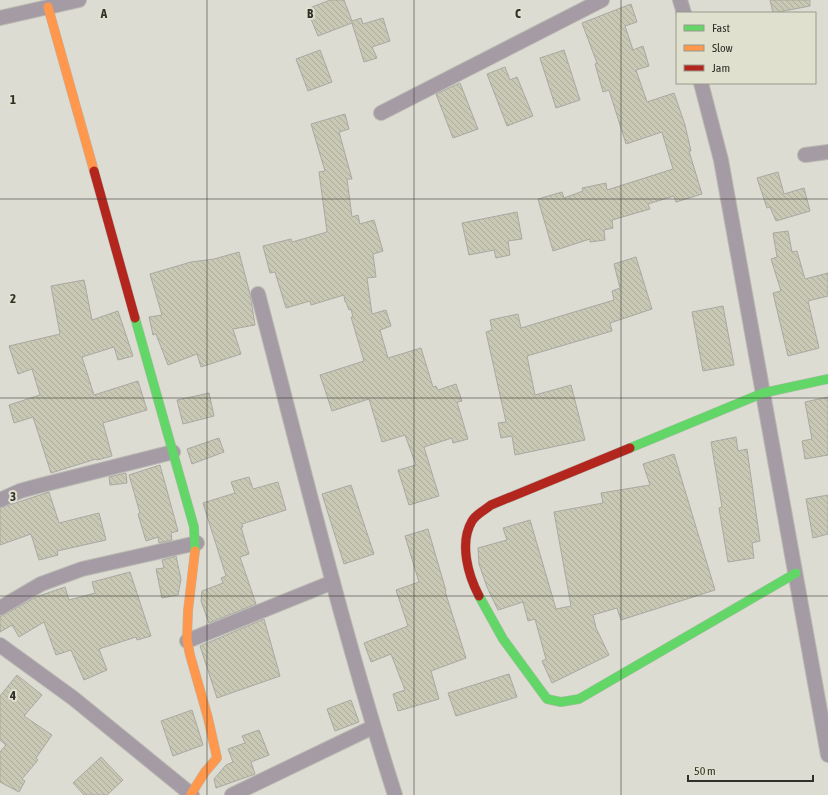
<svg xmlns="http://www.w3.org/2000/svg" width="828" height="795" font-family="'Asap Condensed',sans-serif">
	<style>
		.building { fill: url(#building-back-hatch); stroke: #a8a9a2 }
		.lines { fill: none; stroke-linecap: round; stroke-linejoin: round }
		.street-casing { stroke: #b9b9b2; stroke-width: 16 }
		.fast-casing { stroke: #b9b9b2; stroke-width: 10 }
		.slow-casing { stroke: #b9b9b2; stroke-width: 10 }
		.jam-casing { stroke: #b9b9b2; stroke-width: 10 }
		.street { stroke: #a59ba4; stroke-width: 14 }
		.fast { stroke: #63d668; stroke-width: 9 }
		.slow { stroke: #ff974d; stroke-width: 9 }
		.jam { stroke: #b3261e; stroke-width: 9 }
		.grid { fill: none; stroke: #30302a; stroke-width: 1; stroke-opacity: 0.55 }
		.grid-label { font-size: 13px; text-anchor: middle; font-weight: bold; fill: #30302a; stroke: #e0e0cf; stroke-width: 4; stroke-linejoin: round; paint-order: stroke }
	</style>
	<defs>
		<pattern id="building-back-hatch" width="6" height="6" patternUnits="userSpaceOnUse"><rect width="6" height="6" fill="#c8c8b5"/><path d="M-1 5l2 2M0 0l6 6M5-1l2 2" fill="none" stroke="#acac9c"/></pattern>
	</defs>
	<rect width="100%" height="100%" fill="#dcdcd3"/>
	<path class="building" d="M330,0h14l8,21 9,-3 2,6 20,-6 7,23 -18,6 5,11 -13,4 -12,-39 -34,13 -11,-27z
		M770,0h40v6l-37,7z
		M631,4l6,18 -12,4 8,24 10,-4 6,20 -13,4 11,32 27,-9 11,32 6,26h-2l13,43 -26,8 -2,-6 -26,8 2,5 -38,11 1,8 -9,2 1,10 -15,2v-3l-37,12 -15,-52 24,-7 2,6 19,-7 -1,-3 24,-5 1,7 66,-21 -11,-37 -36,12 -17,-54 -6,2 -8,-28 2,-1 -15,-40z
		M320,50l12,32 -24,9 -12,-32z
		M564,50l16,50 -24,8 -16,-50z
		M505,67l5,13 7,-3 16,39 -26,10 -20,-52z
		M460,83l18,46 -25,9 -17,-44z
		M345,114l4,15 -10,3 13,47h-5l5,38 6,-2 2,9 14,-4 9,31 -10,3 3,23 -9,1 5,36 14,-4 5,16 -11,4 8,28 33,-10 12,39 3,-1 2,4 18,-6 6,17 -5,1 11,37 -15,4 -1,-5 -28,9 15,49 -30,9 -11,-35 18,-5 -11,-30 -23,7 -13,-43 -37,12 -12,-36 44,-14 -13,-44h2l-2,-8 -2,1 -3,-8h-1l-1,-7 -33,10 -1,-4 -24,7 -11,-36 -5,1 -7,-27 28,-7 1,3 35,-10 -8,-60 6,-1 -14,-47z
		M778,172l6,22 20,-6 6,23 -34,10 -6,-14 -3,1 -10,-30z
		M517,212l5,27 -14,2 2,14 -14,3 -2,-8 -25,5 -7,-32z
		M788,231l4,21 5,-1 8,28 23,-6v23l-20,5 11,47 -31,8 -15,-63 8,-2 -10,-32 6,-2 -4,-24z
		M239,252l11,42 5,31 -22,4 8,25 -40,13 -4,-13 -29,11 -12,-31 -3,1 -4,-18 13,-2 -12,-41 41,-12 23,-3z
		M636,257l16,52 -42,14 2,8 -85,25 8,39 36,-10 14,55 -70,15 -3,-19 -11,2 -3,-15 8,-1 -20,-90 6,-2 -2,-10 28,-6 3,14 93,-28 -2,-9 8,-3 -6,-24z
		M84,280l8,40 26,-9 15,45 -15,4 -4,-13 -32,10 12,38 44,-14 9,29 -44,13 9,33 -15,4 -1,-1 -45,14 -18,-56 -19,6 -5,-18 31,-10 -8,-26 -14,5 -9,-28 51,-12 -9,-48z
		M723,306l11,59 -31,6 -11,-59z
		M209,393l5,23 -31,8 -6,-24z
		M828,397v58l-23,4 -3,-18 10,-2 -7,-37z
		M736,437l2,14 9,-2 13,92 -8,2 2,15 -26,4 -9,-54 3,-1 -11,-65z
		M219,438l5,14 -32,12 -5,-15z
		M674,454l41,136 -94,30 -4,-12 -24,7 3,13 13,27 -57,28 -10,-22 4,-2 -11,-40 -7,2 -5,-19 -25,8 -11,-23 -8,-23 -1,-16 29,-8 -4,-12 27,-8 26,89 15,-3 -17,-94 49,-9 -2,-10 49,-8 -7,-21z
		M160,465l18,66 -7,2 1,7 -13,3 -1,-6 -12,4 -8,-27 2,-1 -11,-38z
		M126,473l1,10 -17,2 -1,-8z
		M249,477l4,12 25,-7 8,28 -44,14 1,3h-2l8,27 -9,3 16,47 -47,19 -8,-22 1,-10 21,-8 -2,-5 5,-2 -23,-73 32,-10 -4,-11z
		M351,485l23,69 -30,10 -22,-70z
		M49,492l10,31 40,-10 7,27 -49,11 1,4 -19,5 -8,-26 -31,11v-37z
		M828,495v39l-15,4 -7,-39z
		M428,529l18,62h-1l21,67 -35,13 8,28 -41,12 -5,-17 12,-4 -14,-36 -20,8 -7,-19 44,-17 -12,-36 23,-8 -14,-46z
		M176,556l5,23 -3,16 -16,3 -6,-29 8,-1 -2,-8z
		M130,572l21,64 -14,4 -1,-3 -37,12 8,21 -23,10 -13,-30 -15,5 -12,-33 -25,15 -7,-12 -12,7v-15l36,-20 29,-10 4,13 26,-7 -3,-11z
		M264,619l16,57 -63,22 -17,-52z
		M509,674l8,23 -61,19 -8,-23z
		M17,675l25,20 -18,21 28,19 -16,23 2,2 -16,19 3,2 -6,11 -19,-10v-30l6,-7 -6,-5v-44z
		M351,700l8,22 -24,9 -8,-22z
		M192,710l11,35 -30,11 -12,-35z
		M259,730l10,25 -18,7 4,12 -39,14 -2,-9 12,-14 7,-3 -5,-13 17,-6 -3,-7z
		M101,757l22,23 -16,15h-23l-11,-12z"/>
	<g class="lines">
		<defs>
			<path id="street" d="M680,0l4,13
				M0,18l79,-18
				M701,83l20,77 107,595
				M381,113l221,-113
				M805,155l23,-3
				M258,294c44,168 84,336 137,501
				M0,500l20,-9 18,-5 135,-34
				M0,608l41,-24 41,-15 115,-26
				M187,641l146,-59
				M0,645l73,53 119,97
				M232,795l141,-68"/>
			<path id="fast" d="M135,318l59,209 1,24
				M630,448l133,-55 65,-14
				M479,596l24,43 44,60 14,3 18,-3 217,-126"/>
			<path id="slow" d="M48,7l46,164
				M191,794l14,-22 12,-14 -9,-40 -18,-63 -3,-15 1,-29 7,-60"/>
			<path id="jam" d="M94,171l41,147
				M479,596c-11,-21 -20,-53 -7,-75 4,-7 13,-11 19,-16l139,-57"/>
		</defs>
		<use href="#street" class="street-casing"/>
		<use href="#fast" class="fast-casing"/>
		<use href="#slow" class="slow-casing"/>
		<use href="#jam" class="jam-casing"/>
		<use href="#street" class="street"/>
		<use href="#fast" class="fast"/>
		<use href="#slow" class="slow"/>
		<use href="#jam" class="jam"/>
	</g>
	<path class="grid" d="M207,0v795M414,0v795M621,0v795M0,199h828M0,398h828M0,596h828"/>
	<g class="grid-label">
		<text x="104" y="18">A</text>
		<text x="310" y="18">B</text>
		<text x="518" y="18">C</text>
		<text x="13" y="104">1</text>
		<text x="13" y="303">2</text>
		<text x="13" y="501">3</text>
		<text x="13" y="700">4</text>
	</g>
	<rect x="676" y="12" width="140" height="72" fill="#e0e0cf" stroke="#9a9a8d"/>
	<rect x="684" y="25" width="20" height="6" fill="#63d668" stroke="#9a9a8d"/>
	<text x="712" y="32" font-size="12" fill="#30302a">Fast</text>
	<rect x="684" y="45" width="20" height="6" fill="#ff974d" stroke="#9a9a8d"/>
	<text x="712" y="52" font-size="12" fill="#30302a">Slow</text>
	<rect x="684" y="65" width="20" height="6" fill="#b3261e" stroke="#9a9a8d"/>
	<text x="712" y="72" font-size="12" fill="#30302a">Jam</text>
	<path d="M688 775v6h125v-6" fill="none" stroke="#30302a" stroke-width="2"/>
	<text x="694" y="775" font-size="12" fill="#30302a" stroke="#e0e0cf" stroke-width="3" paint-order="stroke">50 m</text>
</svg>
